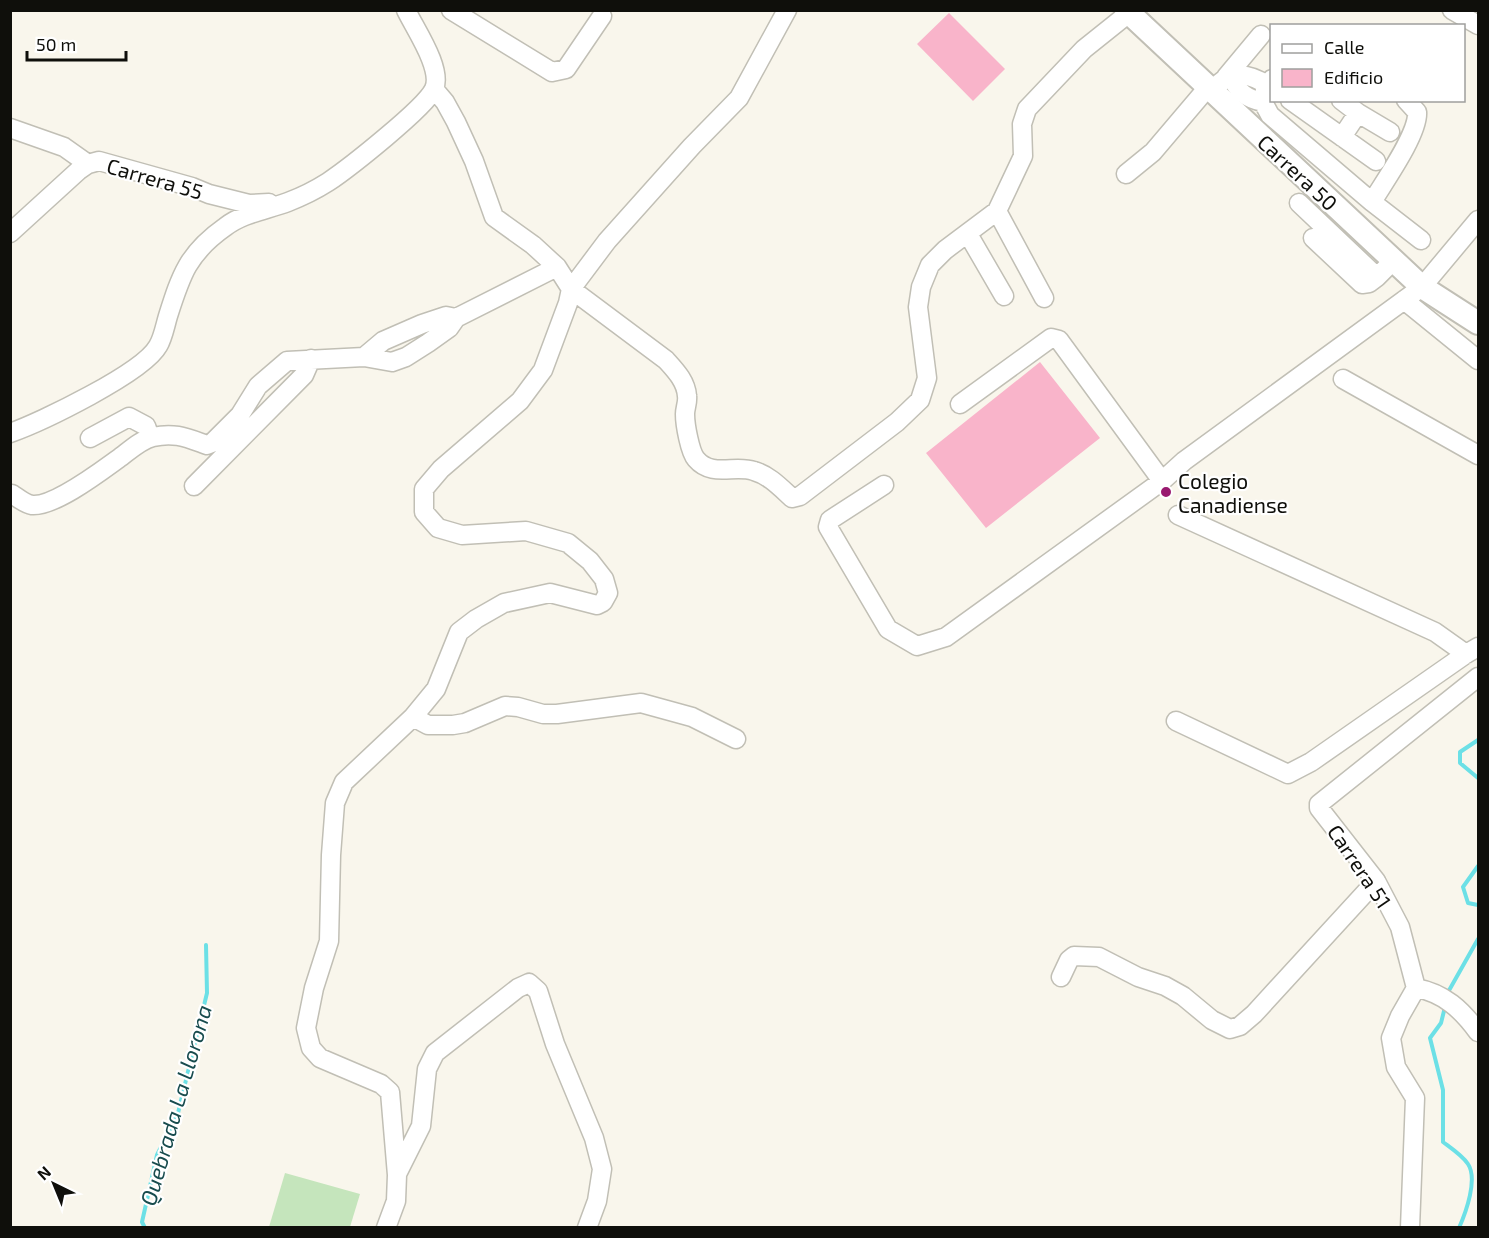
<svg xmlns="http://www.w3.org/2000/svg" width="1489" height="1238" font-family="'Exo 2',sans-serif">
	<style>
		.green { fill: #c5e5bc }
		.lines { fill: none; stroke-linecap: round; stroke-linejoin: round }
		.stream { stroke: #6ce0e6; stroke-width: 4 }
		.building { fill: #f9b4ca }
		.minor-casing { stroke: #c1bfb5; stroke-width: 21 }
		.major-casing { stroke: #c1bfb5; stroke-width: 26 }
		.minor { stroke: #fff; stroke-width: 18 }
		.major { stroke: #fff; stroke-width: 22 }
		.poi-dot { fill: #99196f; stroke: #fff; stroke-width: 2 }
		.labels { text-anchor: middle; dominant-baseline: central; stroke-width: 4.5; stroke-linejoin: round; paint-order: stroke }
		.street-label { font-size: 21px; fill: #0f0f0b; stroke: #fff }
		.poi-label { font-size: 21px; fill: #0f0f0b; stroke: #fff; text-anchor: start }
		.water-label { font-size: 22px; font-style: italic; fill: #184c4e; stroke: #fff }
	</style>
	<rect width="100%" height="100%" fill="#f9f6ec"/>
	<path class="green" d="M285,1173l75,21 -10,33h-81z"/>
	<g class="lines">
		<path class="stream" d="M1478,740l-18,12v11l18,15
			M1478,866l-15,21 5,16 10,2
			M1447,994l31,-55
			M1445,1007l-4,16 -11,15 13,52v52c8,6 20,14 25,22 10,15 -2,48 -9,64
			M145,1228l-3,-6 15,-67 21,-42 29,-120 -1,-48"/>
	</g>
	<path class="building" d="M949,13l56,56 -32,32 -56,-57z
		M1040,362l60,76 -114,90 -60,-75z"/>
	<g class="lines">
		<defs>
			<path id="minor" d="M451,10l101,62 14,-3 36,-53
				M1452,10l26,15
				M1226,77l35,-42
				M1232,77c5,15 15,22 31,25
				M1272,79l-7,11 -2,12 7,13 102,87 49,38
				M434,89l11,13 11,20 18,39 20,56 39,28 24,22 14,22 95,71c9,10 20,21 21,36 1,6 -2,12 -2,18 0,11 5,38 11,45 16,19 39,5 58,12 15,4 27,17 38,27l8,-2 97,-74 23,-22 7,-22 -9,-71 3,-20 9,-22 15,-15 52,-39 26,-55 -1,-32 5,-15 57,-60 45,-36
				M1213,90c18,-22 37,-17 59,-2
				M1290,100l86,61
				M1341,100l17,13
				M10,128l54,19 24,17
				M1342,137l16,-24 32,19
				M1126,174l27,-22 56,-66
				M1372,202c12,-20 47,-69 45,-90l-11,-12
				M1299,203l78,74 16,-16
				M997,211l47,87
				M10,233l68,-62 10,-7 11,-3 93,26 17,7 40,10 20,-1
				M968,234l36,62
				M1313,238l49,46 7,-1 8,-6
				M1404,300l74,60
				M364,357l19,-16 39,-17 24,-8 10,2
				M1343,379l135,76
				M960,404l91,-66 8,2 103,141
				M10,433c31,-11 133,-60 148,-87 5,-8 7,-20 10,-30 13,-41 20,-63 57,-89 18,-14 42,-17 63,-25 13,-5 29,-13 40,-20 21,-14 97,-74 106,-93 9,-20 -19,-60 -28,-79
				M90,438l39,-21 17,9 4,11
				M884,485l-54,35 -2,7 60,102 29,17 29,-9 216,-156 22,-20 238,-174 56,-67
				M194,486l110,-111 7,-16
				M12,494c6,4 13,10 20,11 22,2 68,-33 86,-46 10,-7 22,-19 35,-22 22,-5 34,1 54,8l5,-2 28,-28 18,-29 29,-25 77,-4 28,5 14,-5 22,-14 21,-15 7,-10 101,-51
				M1178,515l257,117 31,22
				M1478,677l-159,127v4l57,73 24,46 16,61c28,5 46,22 62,44
				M413,717l15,8h25l12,-2 40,-17 13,1 25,7h14l84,-11 51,14 44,22
				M1176,721l112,53 23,-12 155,-108 12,-7
				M1061,977l8,-17 5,-4 25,1 39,20 27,9 18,10 29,24 18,9 10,-3 14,-12 122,-133
				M397,1174l24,-48 6,-57 8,-16 83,-65 11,-5 9,8 17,53 39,94 8,31 -5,32 -10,27
				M386,1228l10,-27 1,-26 -7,-83 -9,-8 -61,-26 -9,-10 -5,-20 8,-40 15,-47 2,-86 4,-52 9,-21 69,-65 23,-28 23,-57 17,-13 28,-16 46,-10 47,12 6,-3 5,-9 -4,-14 -14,-18 -22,-18 -42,-12 -64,4 -24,-7 -14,-16v-23l17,-20 79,-68 23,-31 25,-67 3,-14 36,-48 85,-95 47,-48 48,-88
				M1410,1228l5,-130 -19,-31 -5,-29 9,-22 16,-28"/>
			<path id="major" d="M1126,10l296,277 56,36"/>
		</defs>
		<use href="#minor" class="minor-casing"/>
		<use href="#major" class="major-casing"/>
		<use href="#minor" class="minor"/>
		<use href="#major" class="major"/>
	</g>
	<circle class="poi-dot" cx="1166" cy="492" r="6"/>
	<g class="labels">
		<g class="street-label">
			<text transform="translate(1298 172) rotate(43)">Carrera 50</text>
			<text transform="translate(155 178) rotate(16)">Carrera 55</text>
			<text transform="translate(1360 866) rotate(56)">Carrera 51</text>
		</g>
		<g class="poi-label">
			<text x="1178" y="480">Colegio<tspan x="1178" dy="24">Canadiense</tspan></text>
		</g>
		<g class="water-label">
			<text transform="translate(175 1105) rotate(-74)">Quebrada La Llorona</text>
		</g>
	</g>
	<rect width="1489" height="1238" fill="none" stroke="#0f0f0b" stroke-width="24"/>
	<rect x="1270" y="24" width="195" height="78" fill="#ffffff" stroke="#9f9f9d" stroke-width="1.5"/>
	<rect x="1282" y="44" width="30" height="9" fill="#ffffff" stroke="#9f9f9d" stroke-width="1.5"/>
	<text x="1324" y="54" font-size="18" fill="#0f0f0b">Calle</text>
	<rect x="1282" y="69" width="30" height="18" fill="#f9b4ca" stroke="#9f9f9d" stroke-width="1.5"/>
	<text x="1324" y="84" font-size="18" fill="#0f0f0b">Edificio</text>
	<g transform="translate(54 1184) rotate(317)" stroke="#ffffff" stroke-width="4.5" paint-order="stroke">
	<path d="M0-4.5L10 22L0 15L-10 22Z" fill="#0f0f0b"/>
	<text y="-9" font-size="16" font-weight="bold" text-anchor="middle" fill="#0f0f0b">N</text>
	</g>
	<path d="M27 51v9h99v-9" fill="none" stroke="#0f0f0b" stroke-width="3"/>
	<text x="36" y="51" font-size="18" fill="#0f0f0b" stroke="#ffffff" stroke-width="4.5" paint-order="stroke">50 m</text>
</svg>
